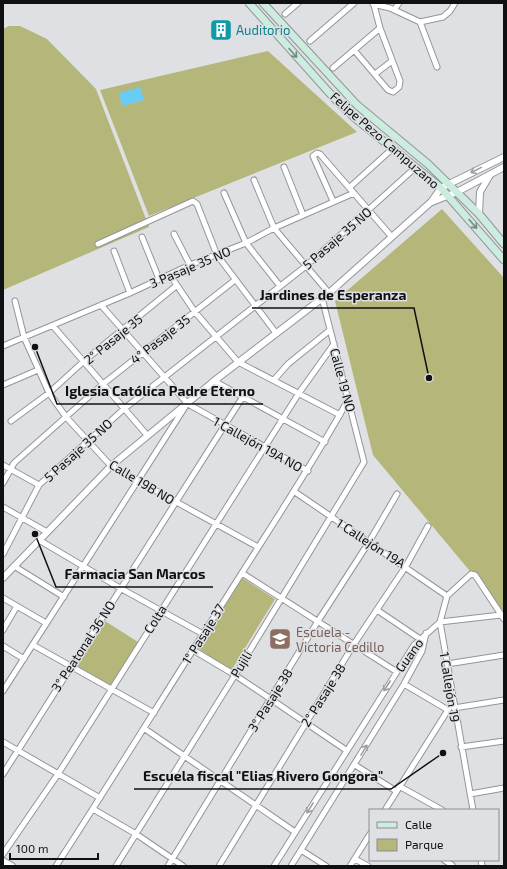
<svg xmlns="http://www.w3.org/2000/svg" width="507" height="869" viewBox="0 0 507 869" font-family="'Exo 2',sans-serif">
<rect width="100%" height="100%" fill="#dee0e4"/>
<path fill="#b5b77a" d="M9,26H20L47,39L96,89L149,227L3,290V29Z
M268,51L357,132L149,216L100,90Z
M442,209L504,278V612L373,455L335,301Z
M241,577L275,599L231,671L196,647Z
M105,621L138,642L110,686L77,666Z"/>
<path fill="#69ccf5" d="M140,87L144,100L122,106L119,93Z"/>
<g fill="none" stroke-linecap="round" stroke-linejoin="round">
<g stroke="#939599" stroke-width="7">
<path id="minor" d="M373,4L390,8L420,22L443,17L450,11L455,3
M394,10L399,3
M285,14L298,3
M420,22L437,67
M310,41L354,3
M354,50L388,90L393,92L399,87L400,81L380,28L374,5
M333,68L380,28
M375,74L392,61
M284,167L303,215
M254,180L274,228L329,293
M350,187L392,149
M224,193L246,243L280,286
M333,201L313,156L317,153L320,154L391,236
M174,234L190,265
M142,237L159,279
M98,244L193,201L197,204L217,255L276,333
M114,251L130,293
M170,275L195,312L238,362L340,415
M15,301L24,337L49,393L66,417L111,466L258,547
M101,305L188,404L308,471
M53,326L147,435
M3,346L130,293L190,265L246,243L274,228L354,193
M274,380L288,364L330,330
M214,381L325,442
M3,385L38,370
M11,421L49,393L84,361L176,286
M3,465L39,485
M3,483L14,463L103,384L235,280
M295,492L447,596
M3,507L47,532
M39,540L120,588L203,634
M3,554L39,485L125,408L306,266L416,167
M14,566L64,597
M242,573L397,672
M3,598L46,623
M377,610L420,639
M3,630L17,606
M33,645L154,713
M3,646L24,659
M193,650L235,675L346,750
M447,664L504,655
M404,684L448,710
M3,691L185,407
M454,708L504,700
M145,729L295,832
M3,742L100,798
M461,747L504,741
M355,765L396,791
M3,774C82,648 162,523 242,398
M399,786L442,810
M470,794L504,788
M93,809L136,834L183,866
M385,810L453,702
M473,810L440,622L447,596L471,574L475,575L504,619
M301,850L326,866
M3,854L58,774L299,393L334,344
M355,859L368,866
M444,860L452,865
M481,860L482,866
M56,866C112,780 166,692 221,606C264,537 309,471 348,400
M116,866L235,675L364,462L322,298
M168,866L318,621L369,542L397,494
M219,866L354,644L406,566L428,526
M274,866L414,645L440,622L501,615
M291,866L404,684L422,651L426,633
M350,866L370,834"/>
</g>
<g stroke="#939599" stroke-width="8">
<path id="tertiary" d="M432,202L457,192L504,167
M479,214L480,192L490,175
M3,578L111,466L214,381L329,293L431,202L441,188L504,157
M3,861L12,866"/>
</g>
<g stroke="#939599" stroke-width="9">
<path id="secondary" d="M249,3L334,98L355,118L441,188L504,260
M263,3L357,105L428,164L479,214L504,244"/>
</g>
<use href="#minor" stroke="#fff" stroke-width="5"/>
<use href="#tertiary" stroke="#fff" stroke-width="6"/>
<use href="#secondary" stroke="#ccece0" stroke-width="7"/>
</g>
<defs><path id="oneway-shaft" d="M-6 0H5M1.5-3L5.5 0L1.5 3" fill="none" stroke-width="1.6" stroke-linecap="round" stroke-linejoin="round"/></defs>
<g stroke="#778983">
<use href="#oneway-shaft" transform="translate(293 53) rotate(49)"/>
<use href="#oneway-shaft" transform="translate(473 224) rotate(49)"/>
</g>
<g stroke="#9f9fa0">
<use href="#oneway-shaft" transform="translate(476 170) rotate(154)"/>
<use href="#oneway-shaft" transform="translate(387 686) rotate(123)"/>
<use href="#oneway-shaft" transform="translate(364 750) rotate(-59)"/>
<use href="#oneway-shaft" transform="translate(310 808) rotate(122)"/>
</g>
<defs>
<g id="building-square" transform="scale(1.15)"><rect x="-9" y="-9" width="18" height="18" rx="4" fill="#0f9aa8" stroke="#dee0e4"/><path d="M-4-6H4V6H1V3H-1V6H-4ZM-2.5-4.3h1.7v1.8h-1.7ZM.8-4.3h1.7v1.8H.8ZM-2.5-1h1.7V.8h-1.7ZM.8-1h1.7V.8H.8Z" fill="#fff"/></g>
<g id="school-square" transform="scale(1.15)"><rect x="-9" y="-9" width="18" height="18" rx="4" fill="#8d6e63" stroke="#dee0e4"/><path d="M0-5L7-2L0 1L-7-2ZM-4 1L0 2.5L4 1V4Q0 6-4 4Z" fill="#fff"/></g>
</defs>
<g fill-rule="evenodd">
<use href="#building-square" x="221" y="30"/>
<use href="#school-square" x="280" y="639"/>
</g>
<g text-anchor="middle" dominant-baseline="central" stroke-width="3" stroke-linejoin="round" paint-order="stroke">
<g font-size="13" fill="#0d838f" stroke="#dee0e4" text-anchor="start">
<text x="236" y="30">Auditorio</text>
</g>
<g font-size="13" fill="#0f1011" stroke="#dee0e4">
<text transform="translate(385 140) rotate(41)">Felipe Pezo Campuzano</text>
<text transform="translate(337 238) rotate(-41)">5 Pasaje 35 NO</text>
<text transform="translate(190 267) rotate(-23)">3 Pasaje 35 NO</text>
<text transform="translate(113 339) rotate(-39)">2° Pasaje 35</text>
<text transform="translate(160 339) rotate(-38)">4° Pasaje 35</text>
<text transform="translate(343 380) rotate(75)">Calle 19 NO</text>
<text transform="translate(258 444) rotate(29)">1 Callejón 19A NO</text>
<text transform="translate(78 450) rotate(-42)">5 Pasaje 35 NO</text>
<text transform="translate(142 482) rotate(31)">Calle 19B NO</text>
<text transform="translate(371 543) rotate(33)">1 Callejón 19A</text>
<text transform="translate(155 619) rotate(-58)">Colta</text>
<text transform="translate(203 634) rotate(-58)">1° Pasaje 37</text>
<text transform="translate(83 646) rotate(-57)">3° Peatonal 36 NO</text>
<text transform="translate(409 655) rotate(-54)">Guano</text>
<text transform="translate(241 664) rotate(-59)">Pujilí</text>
<text transform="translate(450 687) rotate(81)">1 Callejón 19</text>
<text transform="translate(323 695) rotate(-58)">2° Pasaje 38</text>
<text transform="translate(270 700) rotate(-58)">3° Pasaje 38</text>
</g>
<g font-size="13" fill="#785e54" stroke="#dee0e4" text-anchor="start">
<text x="296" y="632">Escuela -<tspan x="296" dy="15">Victoria Cedillo</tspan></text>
</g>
</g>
<path fill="none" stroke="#0f1011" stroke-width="1.5" d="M429 378L414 308H252M35 347L57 404H263M35 534L56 587H213M443 753L391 789H134"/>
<g fill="#0f1011" stroke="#dee0e4" stroke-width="1.5">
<circle cx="429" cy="378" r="4"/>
<circle cx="35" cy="347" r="4"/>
<circle cx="35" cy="534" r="4"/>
<circle cx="443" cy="753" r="4"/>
</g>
<g font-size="14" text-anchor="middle" font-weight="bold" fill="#0f1011" stroke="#dee0e4" stroke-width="3" stroke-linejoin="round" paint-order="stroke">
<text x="333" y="300">Jardines de Esperanza</text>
<text x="160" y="396">Iglesia Católica Padre Eterno</text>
<text x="135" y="579">Farmacia San Marcos</text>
<text x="263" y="781">Escuela fiscal "Elias Rivero Gongora"</text>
</g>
<rect width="507" height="869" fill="none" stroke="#0f1011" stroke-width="8"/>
<rect x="369" y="809" width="130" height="52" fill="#dee0e4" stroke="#8b8d90"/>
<rect x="377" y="822" width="20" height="6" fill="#ccece0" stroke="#8b8d90"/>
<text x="405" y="829" font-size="12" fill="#0f1011">Calle</text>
<rect x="377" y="839" width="20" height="12" fill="#b5b77a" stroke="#8b8d90"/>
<text x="405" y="849" font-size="12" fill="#0f1011">Parque</text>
<path d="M10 853v6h88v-6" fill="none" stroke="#0f1011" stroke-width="2"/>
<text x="16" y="853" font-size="12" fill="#0f1011" stroke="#dee0e4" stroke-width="3" paint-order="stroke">100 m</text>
</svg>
